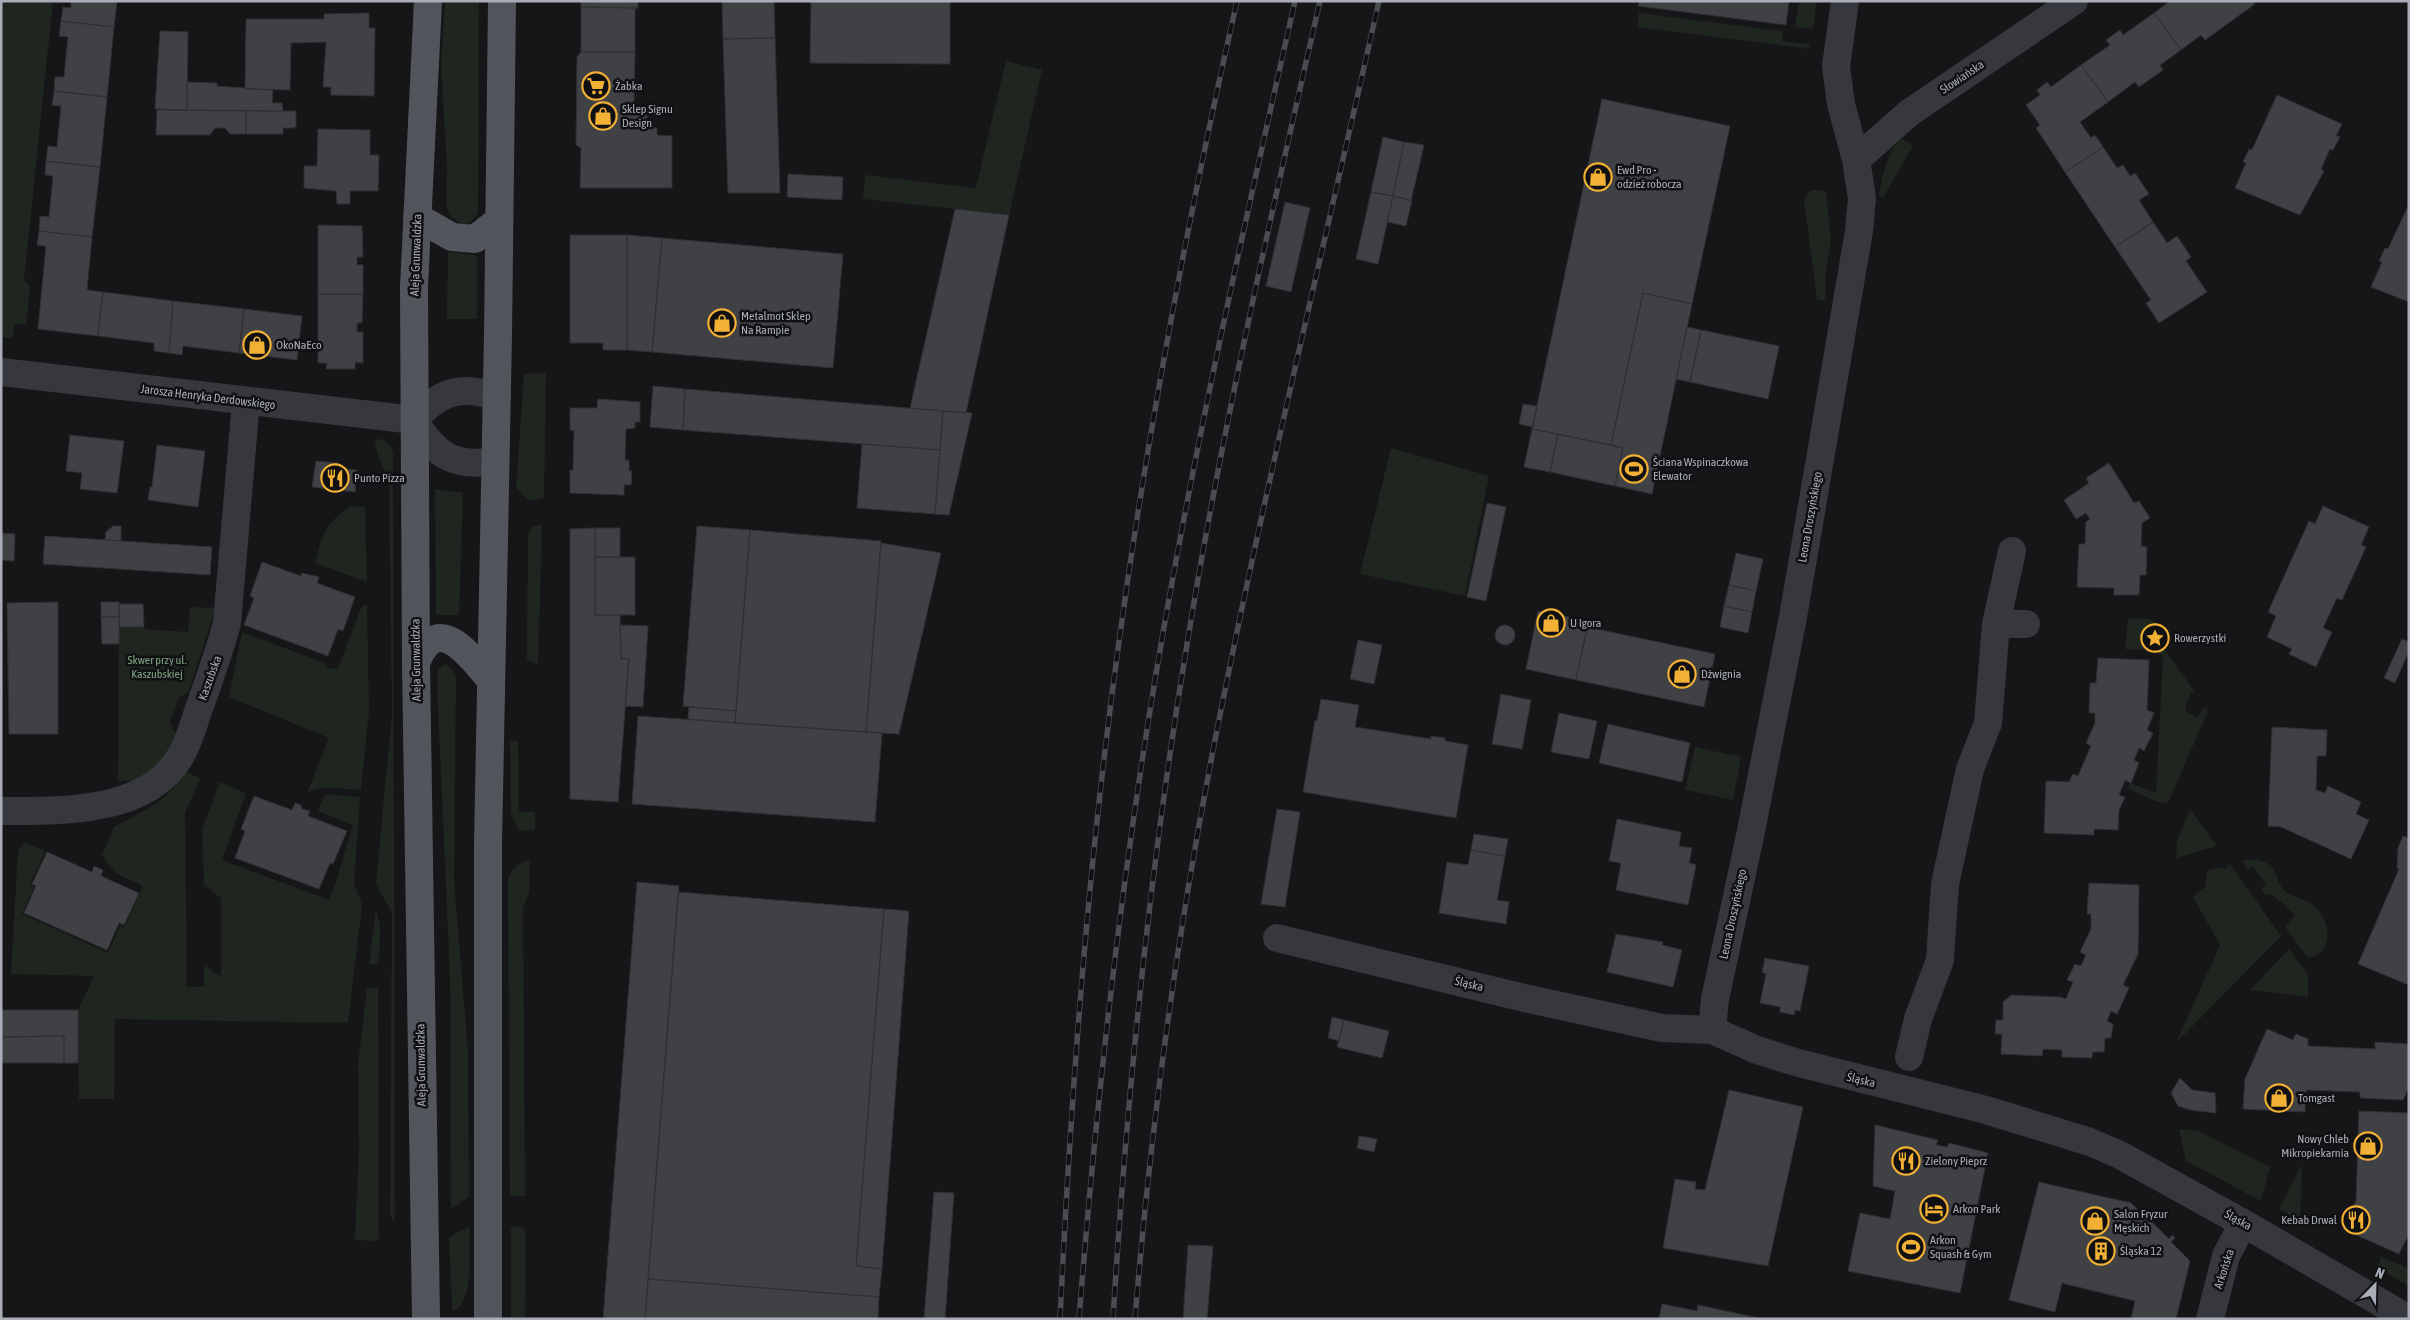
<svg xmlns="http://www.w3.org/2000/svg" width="2410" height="1320" viewBox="0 0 2410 1320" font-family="'Asap Condensed',sans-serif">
<rect width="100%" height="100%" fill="#161618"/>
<path fill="#1e261f" d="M1,1H53L24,280L30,287L26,325L15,323L13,338L1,337Z
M445,1H479L478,213L470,223L462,224L449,215L446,203L447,167L441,65Z
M1799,1H1817L1813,29L1795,27Z
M1639,13L1783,31L1782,41L1809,44V49L1637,27Z
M1006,61L1042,70L1009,215L863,199L865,175L976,188Z
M1903,139L1913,146L1883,198L1879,196C1881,182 1888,144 1903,139Z
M1811,190L1826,191L1831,239L1826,269L1825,301L1817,299L1804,200Z
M448,252L474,255L477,257V319H447Z
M546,373L544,498L530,501L516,488L524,374Z
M375,439C386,439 389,442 393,452L395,1223L390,1216L392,913L376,884L392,713L389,484C386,471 374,450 375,439Z
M1391,448L1489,476L1465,596L1360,574Z
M435,489L463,493L459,615H436Z
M351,506L365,507L367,582L315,563C323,532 324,525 351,506Z
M542,525L538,664L527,660L528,533L534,526Z
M367,604L369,711L361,790C346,790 320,784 307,793L329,738L229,697L242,632L325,663L329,669L338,668L361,608Z
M190,607L214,608L217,612L212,619L188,693L179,697L170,722L180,743L135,786L130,780L118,782L119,628L144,627V629L188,632Z
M2128,618L2150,619L2165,628L2164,649L2195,692L2191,693L2185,708L2187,712L2198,718L2202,709L2205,707L2208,711L2168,803L2158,802L2128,789L2130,783L2156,793L2163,656L2152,650L2125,649Z
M445,664L449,666L456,675L454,880L468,1052L469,1197L451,1209L450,978L437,683L438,670Z
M510,740L518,741L519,812H535V829L527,831L518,829L511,814Z
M1695,747L1741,757L1733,800L1685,790Z
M186,772L200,778L185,813L187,987H204V965L221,977V898L204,885L202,829L220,782L246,793L222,860L329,900C340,875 344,851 353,825L318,811L325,794L360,797L354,883L362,905L348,1023L115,1019L114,1099H79L78,1010L94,976L11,974L18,850L25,843L45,851L30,884L34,887L22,914L108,953L120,926L124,928L143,886L117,874L102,856L114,827C145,810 166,803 186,772Z
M2190,809L2217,846L2176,858L2177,841Z
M527,860L530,863L529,892L523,908L525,1191V1196H510L508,877L514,868Z
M2245,860H2259L2271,865C2277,872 2277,882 2283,889C2291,898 2305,898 2314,906C2332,920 2334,954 2308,958L2285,927L2295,915L2272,894L2265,895L2261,889L2266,885L2252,866L2248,870L2242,862Z
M2230,864L2281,936L2176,1043L2220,945L2193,897L2206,886L2207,870L2220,867L2225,869Z
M376,909L380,926L379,963L369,965Z
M2289,949L2308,974V997L2250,990Z
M378,987L379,1241L355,1240L359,1150L358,1065L367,988Z
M2179,1129L2198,1131L2270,1167L2261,1201L2186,1161Z
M2302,1164L2300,1222L2279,1209Z
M470,1226C469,1246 474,1302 454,1311L452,1308L449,1237Z
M516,1226L524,1228L526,1232L525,1319H511V1228Z
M2381,1257L2402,1265L2409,1270V1286L2377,1268Z"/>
<path fill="#404145" stroke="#303034" d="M71,1H117L114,27L61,21L63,7L71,8Z
M581,1H638V8L581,7Z
M722,1H774L775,38L723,39Z
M811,1H950V64L810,63Z
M1639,1H1789L1786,25L1638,6Z
M2170,1H2253L2255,4L2205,40L2201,35L2181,50L2154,13Z
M581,7L638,8L635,9V52H581Z
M369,13V28H375L374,96L331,95V87H323L326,42L291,43L290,90L245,89L246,19H324V14Z
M2154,13L2181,50L2160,65L2163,70L2139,87L2135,82L2108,102L2081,65L2110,45L2106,40L2120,30L2123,35Z
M61,21L114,27L107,97L54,91L55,77H64L68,37L59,36Z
M160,31L188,32L187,110L155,109Z
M775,38L780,193H728L723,39Z
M581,52H635L634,110H647V128H657V135L672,136V188H580L581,148L576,145L577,57Z
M2081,65L2108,102L2080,122L2091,138L2095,135L2103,147L2065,172L2036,128L2040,125L2026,105L2040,95L2037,90L2047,82L2051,87Z
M187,82L217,83V86L273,90L272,103H282L283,111L187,110Z
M54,91L107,97L100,167L46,161L48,146L57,147L61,106L52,105Z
M2277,95L2342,124L2336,136L2340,137L2333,150L2330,149L2321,169L2324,171L2300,215L2235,188L2246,163L2243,162L2249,149L2252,150Z
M1602,99L1730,126L1692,304L1643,293L1611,445L1532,429Z
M157,110L246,111V134H230L225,128H215L210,135H156Z
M246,111H296V126L294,128H283V134H246Z
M318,129L370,130V155H379L378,191H350V204H337L336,191L304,188V166H317Z
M1383,137L1404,142L1393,196L1371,192Z
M1404,142L1424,145L1411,201L1393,196Z
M2103,147L2117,168L2123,165L2130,176L2135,173L2149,194L2139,200L2153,222L2115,247L2065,172Z
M46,161L100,167L92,237L39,231L40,216L49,217L53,176L45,175Z
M788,174L843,177L842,200L787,197Z
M1371,192L1393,196L1378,264L1356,259Z
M1393,196L1412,200L1406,226L1387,222Z
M1285,202L1310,208L1291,292L1266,286Z
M2409,204V302L2371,287L2382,262L2379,261L2385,248L2388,249Z
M955,209L1009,215L966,413L910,408Z
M2153,222L2167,243L2177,236L2191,257L2186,261L2207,292L2159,323L2146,303L2151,300L2115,247Z
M318,225L362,226L363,257H357V265H363V294H318Z
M39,231L92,237L87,290L103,292L98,336L38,329L46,246L37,245Z
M570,235H627V350H603V343H570Z
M627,235L662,238L652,352L627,350Z
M662,238L843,254L833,368L652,352Z
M103,292L173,301L169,353L154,351V343L98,336Z
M1643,293L1692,304L1652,494L1615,486L1623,448L1611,445Z
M318,294H363L362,323H357V332H363V363L355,362V369H326L327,363H318Z
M173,301L244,309L239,353L183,346L182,355L169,353Z
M244,309L302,316L297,360L239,353Z
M1687,327L1701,330L1690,382L1676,379Z
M1701,330L1779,346L1768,399L1690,382Z
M653,386L685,389L683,430L650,427Z
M685,389L943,411L940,450L683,430Z
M598,399L640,402V422H635V428L626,429L625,460H629V471H632L631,485H624V495L570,493V470H573L574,431L570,430V408H597Z
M1523,404L1537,406L1533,427L1519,424Z
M943,411L972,413L949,515L935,514Z
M1532,429L1558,434L1550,472L1524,467Z
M1558,434L1623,448L1615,486L1550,472Z
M70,435L124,441L117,493L80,489L82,473L66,471Z
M862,444L940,450L935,514L857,508Z
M157,445L205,451L198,507L148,500L150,487H152Z
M316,461L339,463V468L357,470L355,492L312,487Z
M2109,463L2134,503L2139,501L2150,518L2142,523L2141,546L2147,547L2146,575H2140L2139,595H2114V588L2077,587L2079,544H2085L2086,522L2090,519L2086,513L2076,519L2064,500L2089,483L2086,478Z
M1487,503L1506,507L1486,601L1467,597Z
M2323,506L2369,527L2361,545L2366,547L2342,600L2337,598L2323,628L2332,632L2316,667L2289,654L2292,649L2267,637L2276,616L2268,612L2309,521L2315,524Z
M113,526H121V541L105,540L106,532Z
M697,526L750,530L736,711L683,706Z
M595,528V615H620L621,659H629L618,802L570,799V529Z
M595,528H620V557H595Z
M750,530L881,541L866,732L735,723Z
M1,533L15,534L14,561L1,560Z
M45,536L212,547L210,575L43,564Z
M881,543L941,553L899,734L866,732Z
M1736,553L1763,559L1756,591L1729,585Z
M595,557H635V615H595Z
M262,562L301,576L302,573L319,577L317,583L355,597L343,631L338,629L328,656L244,625L254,598L250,596Z
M1729,585L1756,591L1752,612L1724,606Z
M58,602V734H9L7,603Z
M101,602H119V617H101Z
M119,604H143L144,627H120Z
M1724,606L1752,612L1748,633L1720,627Z
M1538,611L1589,621L1576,680L1526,669Z
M101,617H119V644H102Z
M1495 635a10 10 0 1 1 20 0a10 10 0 1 1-20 0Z
M620,625L648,626L643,707L625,706L629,659H621Z
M1587,627L1715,654L1704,707L1576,680Z
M2402,639L2409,642V651L2395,683L2384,678Z
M1358,640L1382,645L1374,684L1350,679Z
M2098,658L2149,660L2147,710L2154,713L2147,730L2153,733L2144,751L2139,748L2134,760L2139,763L2131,783L2125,780L2119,795L2125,797L2119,810L2118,830L2094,829V835L2044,833L2046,781L2069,782L2073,774L2078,776L2091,746L2086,743L2095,723V713H2089L2090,683H2096Z
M1501,694L1531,700L1522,749L1492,744Z
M1321,699L1359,705L1355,727L1431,739V736L1445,738V741L1468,745L1456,818L1303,792L1315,720L1317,721Z
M689,707L736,711L735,723L688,719Z
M1559,713L1597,721L1589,759L1551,752Z
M638,716L882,733L875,822L632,804Z
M1608,724L1690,743L1682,782L1599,763Z
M2272,727L2327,730L2326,756H2317L2316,790L2325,793L2328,786L2361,802L2356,814L2369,820L2351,859L2281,827L2268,826Z
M254,796L292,810L295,803L301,805L302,809L310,811L308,816L347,831L333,864L330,863L319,889L235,858L245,831L241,829Z
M1277,809L1300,812L1285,907L1261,904Z
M1617,819L1681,832L1679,846L1692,848L1689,863L1696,865L1688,905L1616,890L1621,863L1609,861Z
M1474,834L1508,839L1505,856L1471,850Z
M2403,836L2409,838V985L2358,964L2399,869L2397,868L2398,848Z
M1471,850L1505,856L1497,900L1509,902L1506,924L1439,913L1447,862L1468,865Z
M47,852L92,872L94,866L103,870L101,876L139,893L124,925L119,923L107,950L24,913L36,886L32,884Z
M637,882L679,886L645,1319H603Z
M2089,883L2139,885L2138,954L2123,985L2129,988L2117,1014L2111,1011L2107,1021L2113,1024L2111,1038H2105L2104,1052H2093L2092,1058L2062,1057V1050L2043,1049L2042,1056L2001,1054L2002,1034H1995L1996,1020H2003V1002L2011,995L2060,997L2066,999L2073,982L2067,980L2075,964L2081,966L2086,955L2080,952L2091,929V914H2087Z
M678,892L884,909L856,1266L882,1269L879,1297L648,1279Z
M884,909L909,911L882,1269L856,1266Z
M1616,934L1663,942L1662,945L1682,950L1673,987L1607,972Z
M1765,958L1809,966L1800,1011L1795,1010L1794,1015L1780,1012V1007L1760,1003L1766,974L1762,972Z
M1,1010H78V1063H64V1036L1,1037Z
M1332,1017L1344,1020L1339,1041L1328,1038Z
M1344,1020L1389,1031L1382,1058L1337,1047Z
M2267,1029L2293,1040L2296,1034L2308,1039V1046L2375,1049V1042L2409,1044V1087L2403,1100L2360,1098V1092L2306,1090L2305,1112L2243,1109L2245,1079Z
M64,1036V1063H1V1037Z
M2180,1078L2192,1090L2215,1093L2216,1113L2190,1110L2178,1106L2171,1093Z
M1729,1090L1803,1107L1768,1266L1663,1248L1675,1179L1696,1182L1695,1189L1705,1190Z
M2359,1111L2409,1113V1234L2399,1254L2343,1229L2356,1201Z
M1875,1125L1938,1140L1936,1145L1947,1147L1949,1143L1988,1153L1960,1293L1848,1271L1860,1213L1890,1219L1895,1191L1873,1186Z
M1359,1136L1377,1139L1374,1152L1357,1148Z
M2039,1182L2131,1203L2148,1220L2152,1216L2155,1219L2152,1222L2169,1239L2172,1235L2175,1238L2171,1242L2190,1261L2176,1319H2131L2135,1301L2062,1283L2055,1312L2009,1300Z
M934,1192L954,1193L945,1319H924Z
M1188,1245L1213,1246L1207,1319H1183Z
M648,1279L879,1297L878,1319H645Z
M1662,1304L1697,1311L1698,1305L1759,1318L1659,1319Z"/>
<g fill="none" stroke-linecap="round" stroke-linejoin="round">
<path stroke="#37383d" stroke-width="28" d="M1856,160L1909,113L2074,1
M1,372L414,420
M414,420C435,455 454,468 495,461
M414,420C439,392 460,384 497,397
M1996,624H2026
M1,811C59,811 146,814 180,757C190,741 194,721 201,703C210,677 220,650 227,623L246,401
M1277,938L1524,998L1662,1028L1712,1030L1757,1050L1795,1062L1986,1110L2090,1142L2120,1155L2243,1223L2409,1319
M1712,1030L1715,999L1751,831L1793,617L1859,231L1862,198L1856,160L1841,104L1836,66L1845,1
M1909,1057L1918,1019L1940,960L1945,884L1970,769L1988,723L1996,624L2012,551
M2210,1319L2226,1256L2243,1223"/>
<path stroke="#53555c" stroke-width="28" d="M417,217L452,237L475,239L499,220
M416,663C437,610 468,654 490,679
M426,1319L416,663L414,287L428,1
M488,1319V844L498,335L502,1"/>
<g stroke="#4a4c52" stroke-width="5.5">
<path id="rail" d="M1060,1319C1069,1132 1082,945 1104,759C1134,504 1180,252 1237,1
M1079,1319C1098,1078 1126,837 1169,599C1205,399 1250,200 1295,1
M1113,1319C1127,1089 1151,859 1189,632C1224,420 1272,211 1320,1
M1135,1319C1151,1120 1179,921 1218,725C1266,483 1325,242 1379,1"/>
</g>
<use href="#rail" stroke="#111113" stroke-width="4" stroke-dasharray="11" stroke-linecap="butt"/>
</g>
<defs>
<g id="supermarket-ring" transform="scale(1.4375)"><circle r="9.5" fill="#111113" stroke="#f2b134" stroke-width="1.5"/><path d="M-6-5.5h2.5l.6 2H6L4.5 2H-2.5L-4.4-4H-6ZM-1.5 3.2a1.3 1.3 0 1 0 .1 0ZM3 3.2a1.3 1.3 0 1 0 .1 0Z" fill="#f2b134"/></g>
<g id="shop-ring" transform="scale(1.4375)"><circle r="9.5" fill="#111113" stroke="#f2b134" stroke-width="1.5"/><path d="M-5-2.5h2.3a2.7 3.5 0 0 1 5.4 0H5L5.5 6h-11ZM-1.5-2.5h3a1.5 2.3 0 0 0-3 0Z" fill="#f2b134"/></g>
<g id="stadium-ring" transform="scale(1.4375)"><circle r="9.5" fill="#111113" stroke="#f2b134" stroke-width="1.5"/><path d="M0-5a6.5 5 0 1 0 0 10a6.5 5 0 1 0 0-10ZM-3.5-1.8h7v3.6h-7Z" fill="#f2b134"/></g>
<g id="restaurant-ring" transform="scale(1.4375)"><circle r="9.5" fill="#111113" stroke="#f2b134" stroke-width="1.5"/><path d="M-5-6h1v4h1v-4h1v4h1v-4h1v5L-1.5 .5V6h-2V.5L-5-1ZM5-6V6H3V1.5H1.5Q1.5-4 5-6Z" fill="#f2b134"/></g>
<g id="sight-ring" transform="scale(1.4375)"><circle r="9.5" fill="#111113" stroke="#f2b134" stroke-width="1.5"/><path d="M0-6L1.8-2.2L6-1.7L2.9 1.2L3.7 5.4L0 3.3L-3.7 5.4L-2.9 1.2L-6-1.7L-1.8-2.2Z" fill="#f2b134"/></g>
<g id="hotel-ring" transform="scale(1.4375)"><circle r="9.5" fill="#111113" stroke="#f2b134" stroke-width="1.5"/><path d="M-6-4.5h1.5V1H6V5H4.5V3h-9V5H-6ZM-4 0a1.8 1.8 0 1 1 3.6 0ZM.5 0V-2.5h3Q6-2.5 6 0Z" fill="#f2b134"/></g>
<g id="building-ring" transform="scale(1.4375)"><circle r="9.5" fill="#111113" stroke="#f2b134" stroke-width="1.5"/><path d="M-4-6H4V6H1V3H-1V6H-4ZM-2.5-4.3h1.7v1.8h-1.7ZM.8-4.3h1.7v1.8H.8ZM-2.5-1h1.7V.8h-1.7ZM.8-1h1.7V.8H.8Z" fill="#f2b134"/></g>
</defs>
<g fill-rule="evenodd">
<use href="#supermarket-ring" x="596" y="86"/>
<use href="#shop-ring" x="603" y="116"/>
<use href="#shop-ring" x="1598" y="177"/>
<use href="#shop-ring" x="722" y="323"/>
<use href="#shop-ring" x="257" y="345"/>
<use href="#stadium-ring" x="1634" y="469"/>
<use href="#restaurant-ring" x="335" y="478"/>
<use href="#shop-ring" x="1551" y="623"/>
<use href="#sight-ring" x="2155" y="638"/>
<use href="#shop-ring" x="1682" y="674"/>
<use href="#shop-ring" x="2279" y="1098"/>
<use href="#shop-ring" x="2368" y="1146"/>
<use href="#restaurant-ring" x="1906" y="1161"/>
<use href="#hotel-ring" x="1934" y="1209"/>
<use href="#restaurant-ring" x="2356" y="1220"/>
<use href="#shop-ring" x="2095" y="1221"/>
<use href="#stadium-ring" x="1911" y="1247"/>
<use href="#building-ring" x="2101" y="1251"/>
</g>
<g text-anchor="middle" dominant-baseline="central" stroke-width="5" stroke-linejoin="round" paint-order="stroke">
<g font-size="12" fill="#a8adb8" stroke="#111113">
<text transform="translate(1962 77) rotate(-34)">Słowiańska</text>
<text transform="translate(416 255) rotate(-88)">Aleja Grunwaldzka</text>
<text transform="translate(208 397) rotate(7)">Jarosza Henryka Derdowskiego</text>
<text transform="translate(1810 517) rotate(-80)">Leona Droszyńskiego</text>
<text transform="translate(416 660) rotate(-91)">Aleja Grunwaldzka</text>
<text transform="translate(210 678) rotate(-70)">Kaszubska</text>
<text transform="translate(1733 914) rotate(-78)">Leona Droszyńskiego</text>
<text transform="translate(1469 984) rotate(14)">Śląska</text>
<text transform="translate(421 1065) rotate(-91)">Aleja Grunwaldzka</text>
<text transform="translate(1861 1080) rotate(14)">Śląska</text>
<text transform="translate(2238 1220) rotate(29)">Śląska</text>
<text transform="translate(2224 1269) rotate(-72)">Arkońska</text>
</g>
<g font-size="12" fill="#a8adb8" stroke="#111113" text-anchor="start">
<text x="615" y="86">Żabka</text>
<text x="622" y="109">Sklep Signu<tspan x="622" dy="14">Design</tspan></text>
<text x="1617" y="170">Ewd Pro -<tspan x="1617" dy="14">odzież robocza</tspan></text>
<text x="741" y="316">Metalmot Sklep<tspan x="741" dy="14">Na Rampie</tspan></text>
<text x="276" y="345">OkoNaEco</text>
<text x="1653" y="462">Ściana Wspinaczkowa<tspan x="1653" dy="14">Elewator</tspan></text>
<text x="354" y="478">Punto Pizza</text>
<text x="1570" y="623">U Igora</text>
<text x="2174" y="638">Rowerzystki</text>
<text x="1701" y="674">Dźwignia</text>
<text x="2298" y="1098">Tomgast</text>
<text x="2349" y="1139" text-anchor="end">Nowy Chleb<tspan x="2349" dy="14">Mikropiekarnia</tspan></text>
<text x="1925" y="1161">Zielony Pieprz</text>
<text x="1953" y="1209">Arkon Park</text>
<text x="2114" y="1214">Salon Fryzur<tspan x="2114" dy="14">Męskich</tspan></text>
<text x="2337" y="1220" text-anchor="end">Kebab Drwal</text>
<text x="1930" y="1240">Arkon<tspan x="1930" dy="14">Squash &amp; Gym</tspan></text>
<text x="2120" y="1251">Śląska 12</text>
</g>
<g font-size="12" fill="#7fa381" stroke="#111113">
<text x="157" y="660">Skwer przy ul.<tspan x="157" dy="14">Kaszubskiej</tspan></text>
</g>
</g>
<rect width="2410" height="1320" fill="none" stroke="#a8adb8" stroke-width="5"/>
<g transform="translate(2375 1285) rotate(23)" stroke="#111113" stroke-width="4" paint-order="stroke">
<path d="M0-4L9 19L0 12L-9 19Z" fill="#a8adb8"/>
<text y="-8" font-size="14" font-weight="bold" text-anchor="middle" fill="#a8adb8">N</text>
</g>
</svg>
